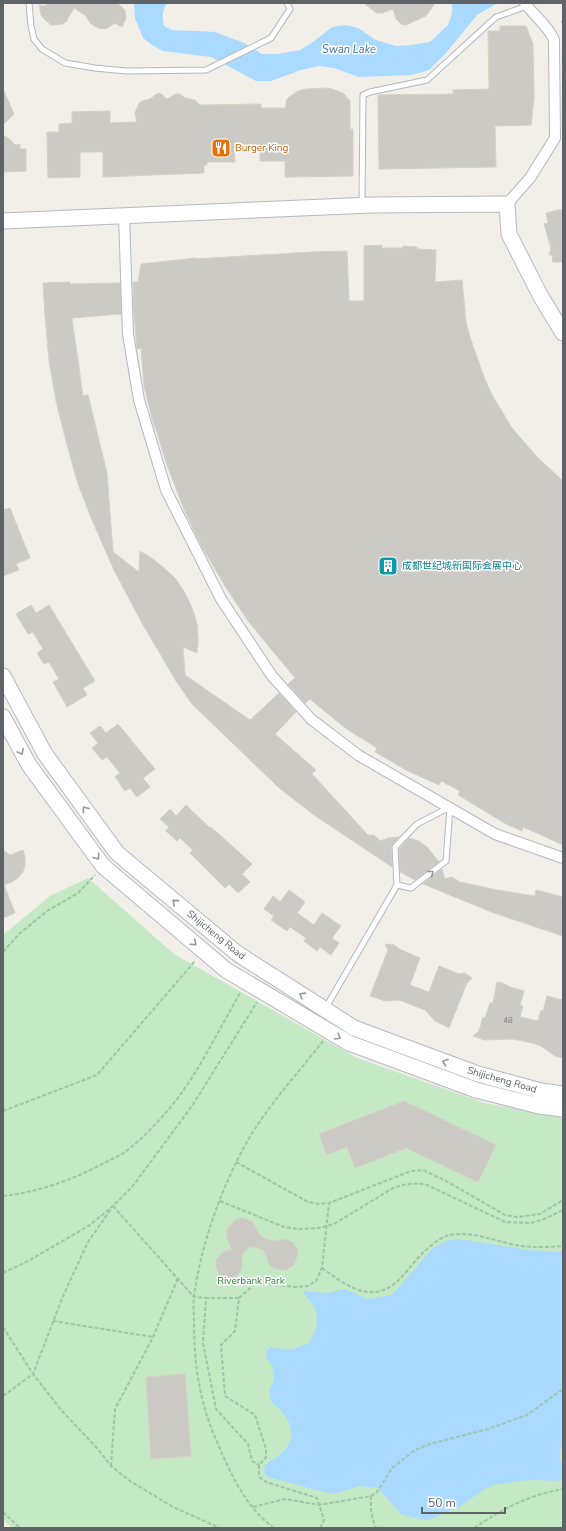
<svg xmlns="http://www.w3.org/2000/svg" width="566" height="1531" viewBox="0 0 566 1531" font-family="'Nunito Sans','Noto Sans SC',sans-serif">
<rect width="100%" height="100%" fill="#f1efe8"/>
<path fill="#c5e8c5" d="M88,878L174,954L357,1058L485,1103L563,1118V1528H12L3,1519V935L50,896Z"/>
<path fill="#aadaff" d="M134,3H167C162,11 162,18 164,26L172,30L215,32L244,43L262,54H277L300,50L313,42L332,27L346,25L358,28L376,40L396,46L411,45L430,42L448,25L452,13V3H498L477,15L446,53L429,70L411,75L359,77L334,68L319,66L301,70L271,81H256L211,57L163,51L152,45L143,38L135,18Z
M459,1239L528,1250L557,1252L563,1250V1435L559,1457L563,1467V1481L528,1480L497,1484L486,1488L461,1506L434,1518L425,1520L402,1515L378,1488L360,1486L332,1494L268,1477L264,1472V1466C272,1460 282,1455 288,1446C295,1436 290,1420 282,1412C276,1405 272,1405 270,1396C268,1389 273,1384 274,1378C274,1374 273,1369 272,1365C268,1361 265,1357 266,1351L271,1347L291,1350L309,1343L315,1331L317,1322L316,1312L312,1303L302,1291L327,1293L344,1289L368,1299L392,1295L432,1249L445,1241Z"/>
<path fill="#cccac5" stroke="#d6d1c6" d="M46,3H117L125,10L126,18L122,27L115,23L106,29L98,28L90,23L86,16L74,8L66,22L62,24L51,25L44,19L41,15L39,5L46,6Z
M364,3H435L426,16L406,25L401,24L396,19L393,9L382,13H376Z
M500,26H526L533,44L534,98L531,125L495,126L496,167L379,169L378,95L453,94V90L489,89L488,31H500Z
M329,88L343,93L350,101V129H353V176L285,177V161H260V149H234L235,162H207V165H204V173L103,177V152H80V177L48,178L47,132H59V124L72,123V112L110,111V123L137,122L135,113L139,103L142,101L150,99L158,93L161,94L167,99L176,94H180L185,98L195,100L200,105L261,104V108H286V101L288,98L298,91L306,89Z
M3,89L14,114L3,125Z
M3,135L11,140L15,145L20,144V149H26V171L3,172Z
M563,209V262H552L553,255H549L551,248L544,224L548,223L546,213Z
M382,245V248H403V246L417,247V249L436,250L435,282L462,280L466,322L471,340L484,377L492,395L512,428L537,457L563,481V845L523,827L522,831L506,824L458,795L460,791L441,781L439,785L406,770L375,752L377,748L345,728L310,699L305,703L288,684L295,678L248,621L225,586L202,547L183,507L167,465L155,426H154L144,386L141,348L137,349L134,314L133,282H138L141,264L196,258V259L311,252L347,251L349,301H364V246Z
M70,282V284L120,283L121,314L72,318L83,396L88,395L107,473L113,552L139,572L140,551L153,559L164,568L175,578L185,593L193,610L197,624L198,640L197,653L183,647L185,675L250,720L279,693L296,712L275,734L316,770L312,774L368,835H374L380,841L388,838L399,837L391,846L392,867L314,815L278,787L192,704L176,681L142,623L114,570L92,520L78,484L66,441L56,401L49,360L45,316L43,283Z
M10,508L30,558L16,564L19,570L3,576V510Z
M31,605L36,613L49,605L95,681L83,688L87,695L67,707L53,682L59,679L49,662L44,664L37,653L43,649L33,632L28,634L16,614Z
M118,724L155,769L143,778L150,787L137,797L130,788L125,791L115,777L120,773L107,757L102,760L92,748L98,743L90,733L100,726L106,733Z
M186,805L210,828L211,827L252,864L242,874L250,882L238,893L229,884L225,888L190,853L193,850L180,838L177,841L166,831L169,827L160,819L170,809L176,816Z
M409,838L419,841L427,847L439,862L415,880L400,872L399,849Z
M3,850L10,855L23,850L25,857V865L23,872L18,878L12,882L4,885L15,913L3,918Z
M442,869L445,879L452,877L460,882L497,890L535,896L536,890L563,897V936L494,913L423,884Z
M289,890L305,902L297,913L314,925L322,913L341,926L332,938L339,943L331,955L320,947L317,951L304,941L306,938L290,927L287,931L271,920L274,916L264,909L273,896L280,902Z
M385,944L394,945L401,950L420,958L410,985L429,992L439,966L459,974L465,973L472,978L467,983L449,1028L435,1021L425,1010L399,1000L385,1001L370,996L388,950Z
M497,982L503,983L510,987L524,991L520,1005L523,1006L520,1017L538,1021L541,1010L543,1011L547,996L563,1000V1058L555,1056L541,1046L532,1043L513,1039L484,1040L473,1036L479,1031L483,1017L485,1018L490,1003H493Z
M404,1101L496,1145L478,1182L406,1148L355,1168L347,1147L327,1155L319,1134Z
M242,1218L251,1221L253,1223L259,1234L265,1239L272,1241L285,1239L292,1242L297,1249L298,1253L294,1265L286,1270L275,1269L269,1265L266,1255L263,1250L256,1247H250L245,1250L242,1255V1268L238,1275L231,1278H227L219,1275L216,1267V1260L223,1252L232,1250L227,1238V1230L235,1220Z
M185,1374L191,1456L151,1459L146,1377Z"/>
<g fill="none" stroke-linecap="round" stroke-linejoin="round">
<g stroke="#b5b8bc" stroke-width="7">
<path id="lane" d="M29,3L31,26L34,39L42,49L65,63L95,68L126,71L206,70L271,38L290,9L287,3
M362,204L363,95L370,92L427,80L496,17L527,6
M325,1009L397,885L395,847L417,824L450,807L446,861L411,888L397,885"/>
</g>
<g stroke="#b5b8bc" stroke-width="12">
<path id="street" d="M507,204L530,178L555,138L554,40C548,25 534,16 525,3
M124,216L128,334L139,400L166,490L221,599L272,676L311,719L358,755L495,834L563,858"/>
</g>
<g stroke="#b6babf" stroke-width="17">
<path id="secondary" d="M3,221L372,205L507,204L509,234L540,295L563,333
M3,676L45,754L117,853L238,954L354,1028L478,1074L541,1091L563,1094
M3,717L29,765L103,866L226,970L349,1043L476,1090L539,1106L563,1109"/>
</g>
<path stroke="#9cc7a9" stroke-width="2" stroke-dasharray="4 2" stroke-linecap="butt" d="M561,22H563
M3,952L19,934L47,911L78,893L95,875
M3,1111L97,1075L195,961
M236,1162L308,1202L318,1204L329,1203L411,1171L423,1170L446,1181L505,1215L517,1217L540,1214L563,1200
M3,1196C39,1192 75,1179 106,1162C112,1159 119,1156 125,1152C140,1141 157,1123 169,1109C197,1076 218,1031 240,993
M220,1201L284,1227L299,1229L319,1228L334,1224L393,1188C404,1184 414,1183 425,1184L505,1222L531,1223L544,1219L563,1210
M113,1206L194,1297L206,1298
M322,1268C343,1283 367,1303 393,1285C406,1275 414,1260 426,1250C433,1244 441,1237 449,1235C472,1231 492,1240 515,1245C530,1248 548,1247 563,1246
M3,1273L30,1260L90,1225L113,1206L132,1187L192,1106L257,1002
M239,1298H206L203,1343L216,1409L248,1444L252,1461L259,1465
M53,1321L153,1337
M3,1327L33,1374L63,1296L88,1242L111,1209
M3,1396L33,1374L62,1411L97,1448L111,1466L130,1481L173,1507L220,1528
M111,1466L115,1409L153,1337L178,1278
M371,1496V1511L375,1527L387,1528
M253,1507L285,1499L319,1505L371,1496L377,1492L392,1468L415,1450L430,1444L488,1429L527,1415L563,1389
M3,1512L20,1528
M274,1528C247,1509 230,1473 218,1444C200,1405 194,1366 194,1323C194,1314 193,1305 194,1296C201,1243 224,1180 251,1135C272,1101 299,1072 323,1041
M320,1528L324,1520L317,1498L266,1482L259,1477V1465L266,1457V1449L255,1415L225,1396L221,1345L235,1331L239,1298L256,1283L296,1287L308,1286L316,1281L322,1268L329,1203
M474,1528C503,1509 528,1495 563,1489"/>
<use href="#lane" stroke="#fff" stroke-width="5"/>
<use href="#street" stroke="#fff" stroke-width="10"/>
<use href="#secondary" stroke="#fff" stroke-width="15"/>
</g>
<defs><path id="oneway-chevron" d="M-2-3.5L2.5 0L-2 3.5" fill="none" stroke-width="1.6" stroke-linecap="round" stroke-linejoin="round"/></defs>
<g stroke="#979a9d">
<use href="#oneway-chevron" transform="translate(21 752) rotate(62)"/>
<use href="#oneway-chevron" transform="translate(85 809) rotate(-126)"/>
<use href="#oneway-chevron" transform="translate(97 857) rotate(54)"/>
<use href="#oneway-chevron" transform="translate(431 873) rotate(-39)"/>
<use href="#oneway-chevron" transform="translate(175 902) rotate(-140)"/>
<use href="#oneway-chevron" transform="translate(194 943) rotate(40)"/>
<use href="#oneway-chevron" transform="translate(302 995) rotate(-148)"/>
<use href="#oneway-chevron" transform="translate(338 1037) rotate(31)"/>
<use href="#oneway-chevron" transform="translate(445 1062) rotate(-160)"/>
</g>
<defs>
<g id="restaurant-square" transform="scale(1)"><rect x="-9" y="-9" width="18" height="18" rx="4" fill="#e8710a" stroke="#fff"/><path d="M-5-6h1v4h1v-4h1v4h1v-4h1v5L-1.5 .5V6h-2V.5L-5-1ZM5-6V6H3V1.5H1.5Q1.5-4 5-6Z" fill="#fff"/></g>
<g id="building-square" transform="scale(1)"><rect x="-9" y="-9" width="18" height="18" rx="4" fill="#0f9aa8" stroke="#fff"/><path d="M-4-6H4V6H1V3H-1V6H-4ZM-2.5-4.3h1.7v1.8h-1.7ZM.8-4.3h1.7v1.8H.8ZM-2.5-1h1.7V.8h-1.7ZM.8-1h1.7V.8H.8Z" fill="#fff"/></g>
</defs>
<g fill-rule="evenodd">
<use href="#restaurant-square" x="221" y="148"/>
<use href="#building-square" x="388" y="566"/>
</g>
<g text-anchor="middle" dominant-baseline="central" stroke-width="3" stroke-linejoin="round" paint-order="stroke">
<g font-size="8" fill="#7a7d7f">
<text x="508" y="1020">48</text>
</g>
<g font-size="10" fill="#c56008" stroke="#fff" text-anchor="start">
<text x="235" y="148">Burger King</text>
</g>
<g font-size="10" fill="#0d838f" stroke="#fff" text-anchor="start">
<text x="402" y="566">成都世纪城新国际会展中心</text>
</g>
<g font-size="10" fill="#5f6368" stroke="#fff">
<text transform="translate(216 935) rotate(39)">Shijicheng Road</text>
<text transform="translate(502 1080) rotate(16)">Shijicheng Road</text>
</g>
<g font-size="10" fill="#348238" stroke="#fff">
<text x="251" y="1281">Riverbank Park</text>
</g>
<g font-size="11" font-style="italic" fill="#4174aa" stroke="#fff">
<text x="349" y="49">Swan Lake</text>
</g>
</g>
<rect width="566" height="1531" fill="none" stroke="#5f6368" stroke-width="8"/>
<path d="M422 1507v6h83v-6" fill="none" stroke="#5f6368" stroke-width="2"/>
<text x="428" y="1507" font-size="12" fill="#5f6368" stroke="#ffffff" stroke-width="3" paint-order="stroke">50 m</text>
</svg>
